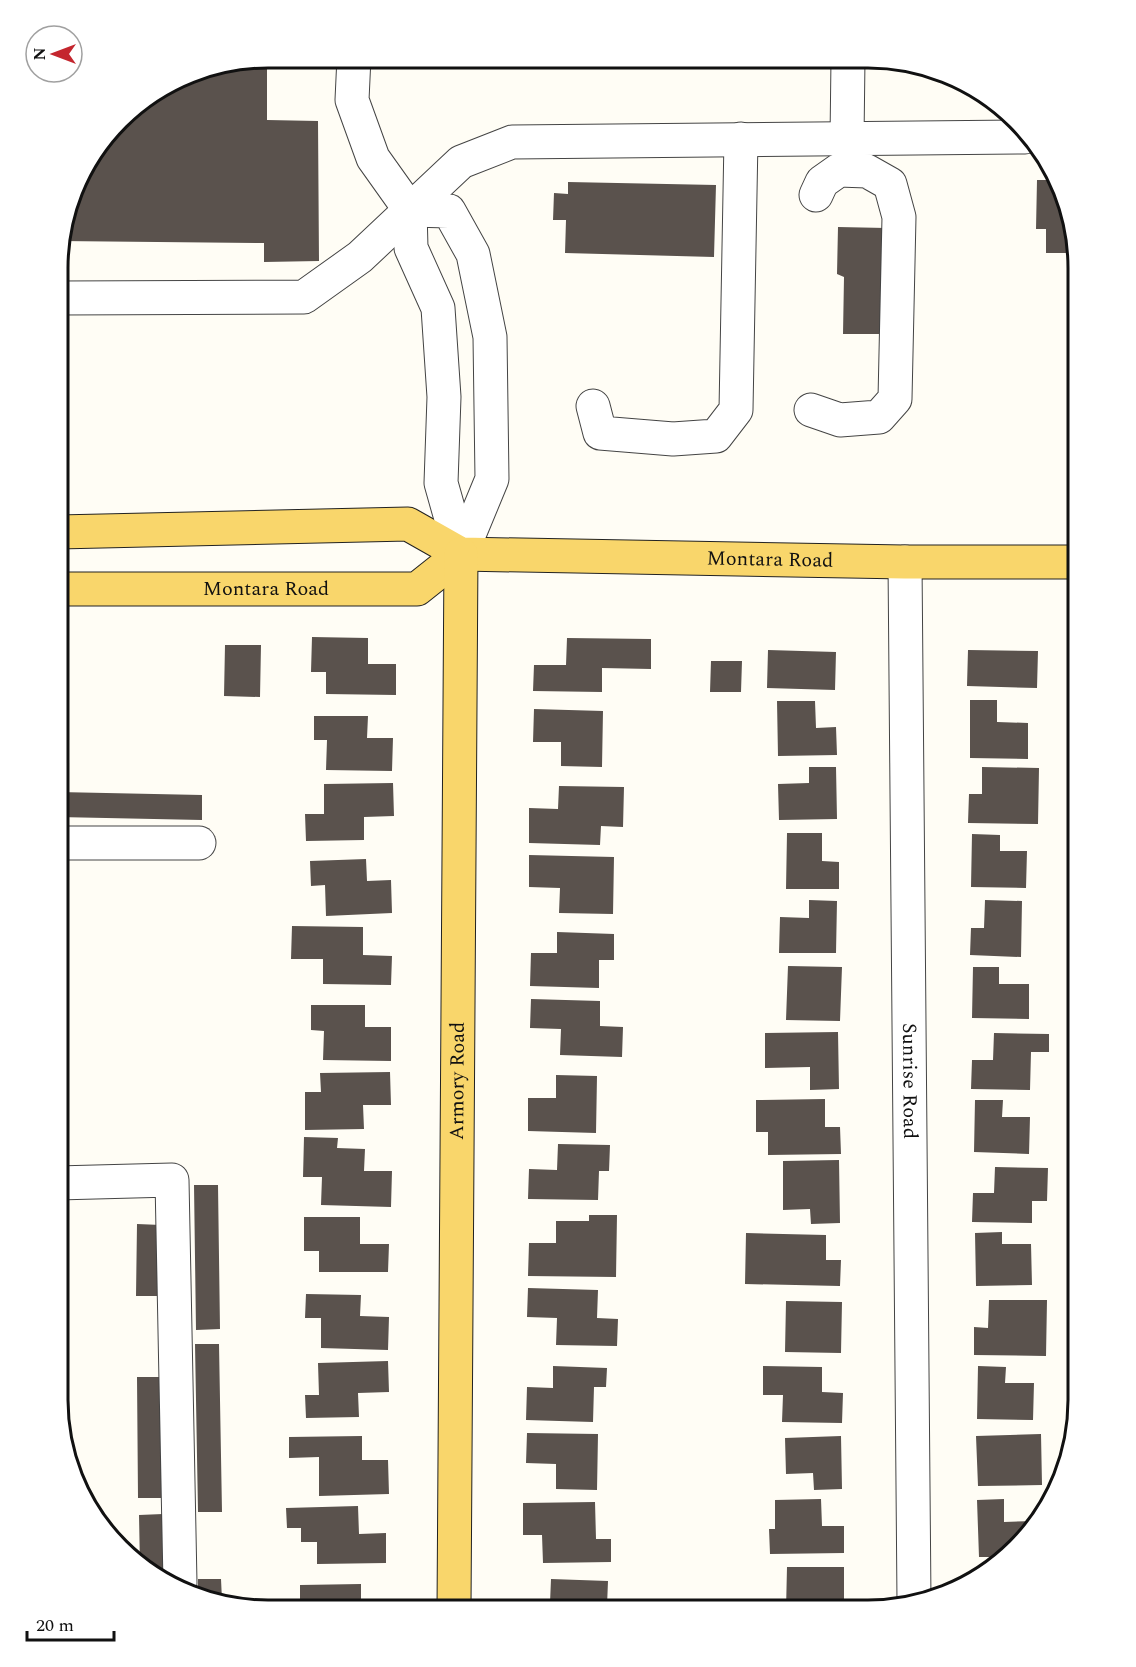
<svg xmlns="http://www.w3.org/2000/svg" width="1136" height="1667" viewBox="0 0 1136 1667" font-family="Spectral,serif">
<rect width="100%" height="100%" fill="#fffdf5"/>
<path fill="#5a524d" d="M267,57V120L318,121L319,261L264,262V243L59,241L85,163L129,109L200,68Z
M1037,180H1058L1063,187L1076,253H1046V229H1036Z
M568,182L716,185L714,257L565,253L566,220H553L554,193L568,194Z
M838,227L886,228L881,334H843L844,277L837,274Z
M312,637L368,638V664H396V695L326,694V672H311Z
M567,638L651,639V669L602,668V692L533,691L534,665H566Z
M225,645H261L260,697L224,696Z
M768,650L836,652L835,690L767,688Z
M968,650L1038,651L1037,688L967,686Z
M711,661H742L741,692H710Z
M970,700H997V722L1028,723V759L970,758Z
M777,701H815L816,728L836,727L837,755L778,756Z
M534,709L603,711L602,767L561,766V742H533Z
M314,716H368L367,738H393L392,771L326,770L327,740H314Z
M809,767H836L837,819L779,820L778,784L809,783Z
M982,767L1039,768L1038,824L968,823L969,794H982Z
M393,783L394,816L364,817V840L306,841L305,814H324V784Z
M559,786L624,787L623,827L601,826L600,845L529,843V808L558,809Z
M58,792L202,795V820L58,817Z
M787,833H822V861L839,862V889H786Z
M972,834L1000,835V851H1027L1026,888L971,887Z
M529,855L614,857L613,914L559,913L560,888L529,887Z
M366,859L367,881L391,880L392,913L326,916L325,885L311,886L310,861Z
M809,900L837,901L836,953H779L780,917L809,918Z
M985,900L1022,901L1021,957L970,955L971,928H984Z
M292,926L363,927V955L392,956L391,985L323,984V959H291Z
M557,932L614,934V960H599V988L530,986L531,953H557Z
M788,966L842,967L840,1021L786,1020Z
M973,967H999V984H1029V1019L972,1018Z
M531,999L600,1001V1026L623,1027L622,1057L560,1055L561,1029L530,1028Z
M311,1005H365V1027H391V1061L323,1060L324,1031L311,1030Z
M838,1032L839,1089L810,1090V1067L765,1068V1033Z
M994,1033L1049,1034V1052H1031L1030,1090L971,1089L972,1060H993Z
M390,1072L391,1105H363L364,1129L305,1130V1092H321L320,1073Z
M556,1075L597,1076L596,1133L528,1131V1098H556Z
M825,1099V1127H840L841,1154L768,1155V1132H756V1100Z
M975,1100H1003L1002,1117H1030L1029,1154L974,1152Z
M304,1137L338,1138L337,1148L365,1149L364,1171H392L391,1207L321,1205L322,1177H303Z
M558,1144L610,1145L609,1171H599L598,1200L528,1199L529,1169L557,1170Z
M839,1160L840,1223L811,1224L810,1209L783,1210V1161Z
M995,1167L1048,1168L1047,1201H1032V1223L972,1222L973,1193H994Z
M194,1185H218L220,1329L196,1330Z
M589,1215H617L616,1277L528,1276L529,1243H556V1221H589Z
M304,1217H360V1244H389L388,1272H319V1251H304Z
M137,1224L161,1225L160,1296H136Z
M1002,1232V1244H1031L1032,1285L976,1286L975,1233Z
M746,1233L826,1235V1260H841L840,1286L745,1284Z
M528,1288L598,1290L597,1318L618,1319L617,1346L556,1345L557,1318L527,1317Z
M306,1294L361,1295L360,1316L389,1317L388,1350L321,1348V1318H305Z
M989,1300H1047L1046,1356L974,1355V1327L988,1328Z
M786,1301L842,1302L841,1353L785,1352Z
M195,1344H219L222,1512H198Z
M388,1361L389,1392L358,1393L359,1417L306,1418L305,1395H319L318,1363Z
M553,1366L607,1368L606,1387H594L593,1422L526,1420L527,1387L553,1388Z
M763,1366L822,1367V1392L843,1393L842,1423L782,1422L783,1395H763Z
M978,1366L1006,1367L1005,1383H1034L1033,1420L977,1419Z
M137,1377H161L162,1498H138Z
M527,1433L598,1434L597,1490L556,1489V1464L526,1463Z
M1041,1434L1042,1485L978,1486L976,1436Z
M362,1436V1460H388L389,1494L319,1496V1457L289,1458V1437Z
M841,1436L842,1489L814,1490L813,1473L786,1474L785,1438Z
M821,1499L822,1526H844V1553L770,1554L769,1529H775V1500Z
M1004,1499V1522L1035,1521V1527L997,1557H979L977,1500Z
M595,1502L596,1539H611V1562L543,1563L542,1535H523V1503Z
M358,1506L359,1534L386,1533V1563L317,1564V1542H301V1528H287L286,1508Z
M163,1514L164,1577L140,1567L139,1515Z
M787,1567H844V1610H786Z
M198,1579H221L222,1600L198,1591Z
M551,1579L608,1581L607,1606L594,1605V1609H523V1602L550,1603Z
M361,1584V1606H385V1609L300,1608V1585Z"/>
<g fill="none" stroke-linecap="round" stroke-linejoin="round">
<g stroke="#444" stroke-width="35">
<g id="minor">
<path d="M354,57L352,100L373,158L410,210L411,248L438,308L444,397L441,483L461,554"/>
<path d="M847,139L848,59"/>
<path d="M410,210L449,211L473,254L490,337L492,479L461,554"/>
<path d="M59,298L304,297L360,257L461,162L512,142L1025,137"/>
<path d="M593,406L600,433L673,439L716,436L736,410L741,139"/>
<path d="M811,410L840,420L879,417L895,399L899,217L890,184L867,171L839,170L822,182L816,195"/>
<path id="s1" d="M905,562L914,1601"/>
<path d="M58,843H199"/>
<path d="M57,1183L172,1180L180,1583"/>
</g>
</g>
<g stroke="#222" stroke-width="35">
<g id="major">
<path id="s2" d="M58,532L408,524L461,554L905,562H1079"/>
<path id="s3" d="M58,589H417L461,554"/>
<path id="s4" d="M454,1609L461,554"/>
</g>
</g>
<use href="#minor" stroke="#fff" stroke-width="33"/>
<use href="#major" stroke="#f9d66b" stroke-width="33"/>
</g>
<g text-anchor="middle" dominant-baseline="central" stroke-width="6" stroke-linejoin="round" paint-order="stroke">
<g font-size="20" fill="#111" stroke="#fff">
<text stroke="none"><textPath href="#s2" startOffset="720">Montara Road</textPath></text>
<text stroke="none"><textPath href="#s3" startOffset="208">Montara Road</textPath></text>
<text stroke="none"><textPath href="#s4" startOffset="528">Armory Road</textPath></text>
<text stroke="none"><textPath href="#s1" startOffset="519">Sunrise Road</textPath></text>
</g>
</g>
<path d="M0 0H1136V1667H0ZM268 68H868A200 200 0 0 1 1068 268V1400A200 200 0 0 1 868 1600H268A200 200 0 0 1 68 1400V268A200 200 0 0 1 268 68Z" fill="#fff" fill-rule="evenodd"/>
<path fill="none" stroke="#111" stroke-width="3" d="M268 68H868A200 200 0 0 1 1068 268V1400A200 200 0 0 1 868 1600H268A200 200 0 0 1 68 1400V268A200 200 0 0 1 268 68Z"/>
<g transform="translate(54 54) rotate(270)"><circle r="28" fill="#ffffff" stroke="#a0a0a0" stroke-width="1.5"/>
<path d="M0-4.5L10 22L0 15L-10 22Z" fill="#c4262e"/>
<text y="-9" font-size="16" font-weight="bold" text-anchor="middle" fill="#111111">N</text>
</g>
<path d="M27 1631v9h87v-9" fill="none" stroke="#111111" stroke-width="3"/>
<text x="36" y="1631" font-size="18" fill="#111111" stroke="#ffffff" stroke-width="4.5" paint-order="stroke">20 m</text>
</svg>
